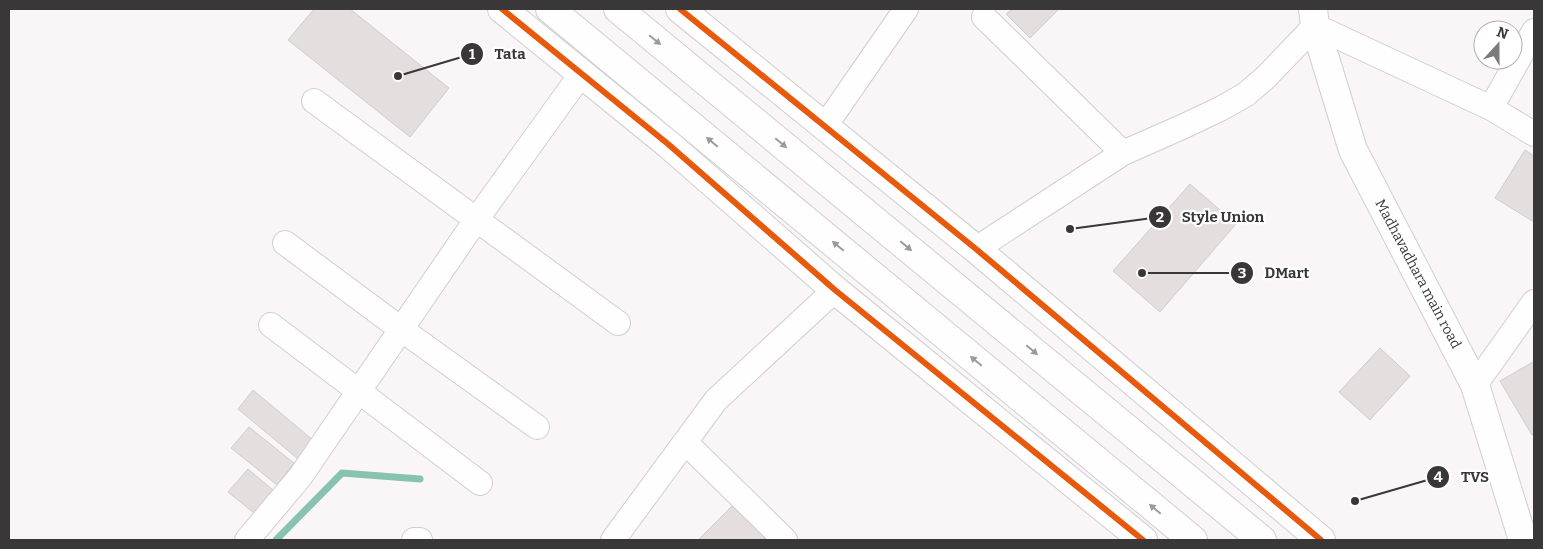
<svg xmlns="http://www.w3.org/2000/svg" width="1543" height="549" viewBox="0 0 1543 549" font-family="Bitter,serif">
<rect width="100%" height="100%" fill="#faf6f7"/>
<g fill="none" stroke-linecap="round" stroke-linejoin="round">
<path stroke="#87c3b0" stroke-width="7" d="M276,540L342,473L420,479"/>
</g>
<path fill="#e4dedf" stroke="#cfcdcd" d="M314,9H350L449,88L410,137L288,40Z
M1012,9H1059L1030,38L1006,14Z
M1525,150L1534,156V222L1495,198Z
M1190,184L1236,224L1160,312L1113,271Z
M1380,348L1410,376L1370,420L1339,392Z
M1533,362L1534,365V434L1532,435L1500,381Z
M253,390L313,440L298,459L238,409Z
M249,427L294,463L277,485L231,448Z
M248,469L273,490L254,513L228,492Z
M732,506L767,540H698Z"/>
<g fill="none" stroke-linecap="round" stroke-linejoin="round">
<g stroke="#d1cecf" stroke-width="26">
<path id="street" d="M984,17L1123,153
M314,101L618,323
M1491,108L1534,31
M825,126L906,9
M285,243L401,329L537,427
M976,249L1123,153L1182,127L1220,109L1245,95L1265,78L1315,26L1491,108L1534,134
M271,325L480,483
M1475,385L1534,302
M685,442L785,540
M247,540L300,477L476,220L582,73
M414,540H420
M613,540L716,400L835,290"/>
</g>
<g stroke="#d1cecf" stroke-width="30">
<path id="secondary" d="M502,9L668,144L835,290L1143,540
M680,9L976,249L1321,540
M1313,9L1315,26L1353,150L1475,385L1523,540"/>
</g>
<g stroke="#d1cecf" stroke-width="30">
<path id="primary" d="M550,9L1193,540
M618,9L1262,540"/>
</g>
<use href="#street" stroke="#fefefe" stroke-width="24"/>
<use href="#secondary" stroke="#fefefe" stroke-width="28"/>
<use href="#primary" stroke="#fefefe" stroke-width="28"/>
<g stroke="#fff" stroke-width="9">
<path id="cycleway" d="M502,9L668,144L835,290L1143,540
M680,9L976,249L1321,540"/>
</g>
<use href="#cycleway" stroke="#e8590c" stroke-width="6"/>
</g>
<defs><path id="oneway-solid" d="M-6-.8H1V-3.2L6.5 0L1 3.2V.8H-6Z" transform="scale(1.25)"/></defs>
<g fill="#9c9a9b">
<use href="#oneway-solid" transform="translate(655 40) rotate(39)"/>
<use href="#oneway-solid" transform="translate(712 142) rotate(-140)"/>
<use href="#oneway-solid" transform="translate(781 143) rotate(40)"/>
<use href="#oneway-solid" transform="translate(838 246) rotate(-140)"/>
<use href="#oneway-solid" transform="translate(906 246) rotate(40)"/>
<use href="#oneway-solid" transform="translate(1032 350) rotate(40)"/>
<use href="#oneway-solid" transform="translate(976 361) rotate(-140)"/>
<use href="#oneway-solid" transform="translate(1155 509) rotate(-140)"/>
</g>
<g text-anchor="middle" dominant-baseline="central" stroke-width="4.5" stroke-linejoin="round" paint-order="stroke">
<g font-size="14" fill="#393738" stroke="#fff">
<text transform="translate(1418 274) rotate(62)">Madhavadhara main road</text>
</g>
</g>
<path fill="none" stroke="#393738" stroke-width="2" d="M398 76L472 54M1070 229L1160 217M1142 273L1242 273M1355 501L1438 477"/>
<g fill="#393738" stroke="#fff" stroke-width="2">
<circle cx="398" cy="76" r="5"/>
<circle cx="1070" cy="229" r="5"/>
<circle cx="1142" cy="273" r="5"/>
<circle cx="1355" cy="501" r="5"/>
<circle cx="472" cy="54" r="12"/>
<circle cx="1160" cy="217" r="12"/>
<circle cx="1242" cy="273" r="12"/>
<circle cx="1438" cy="477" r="12"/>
</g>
<g font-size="15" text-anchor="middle" font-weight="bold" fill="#fff">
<text x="472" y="59">1</text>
<text x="1160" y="222">2</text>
<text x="1242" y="278">3</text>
<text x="1438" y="482">4</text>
</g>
<g font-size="15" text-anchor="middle" font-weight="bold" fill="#393738" stroke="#fff" stroke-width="4.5" stroke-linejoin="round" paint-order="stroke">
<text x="510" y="59">Tata</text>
<text x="1223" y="222">Style Union</text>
<text x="1287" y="278">DMart</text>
<text x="1475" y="482">TVS</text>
</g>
<rect width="1543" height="549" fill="none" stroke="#393738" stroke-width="20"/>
<g transform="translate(1498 45) rotate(21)"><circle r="24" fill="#ffffff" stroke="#b0afaf"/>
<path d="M0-4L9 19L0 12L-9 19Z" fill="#7d7a7b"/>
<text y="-8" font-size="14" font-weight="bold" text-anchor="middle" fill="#393738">N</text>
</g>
</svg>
